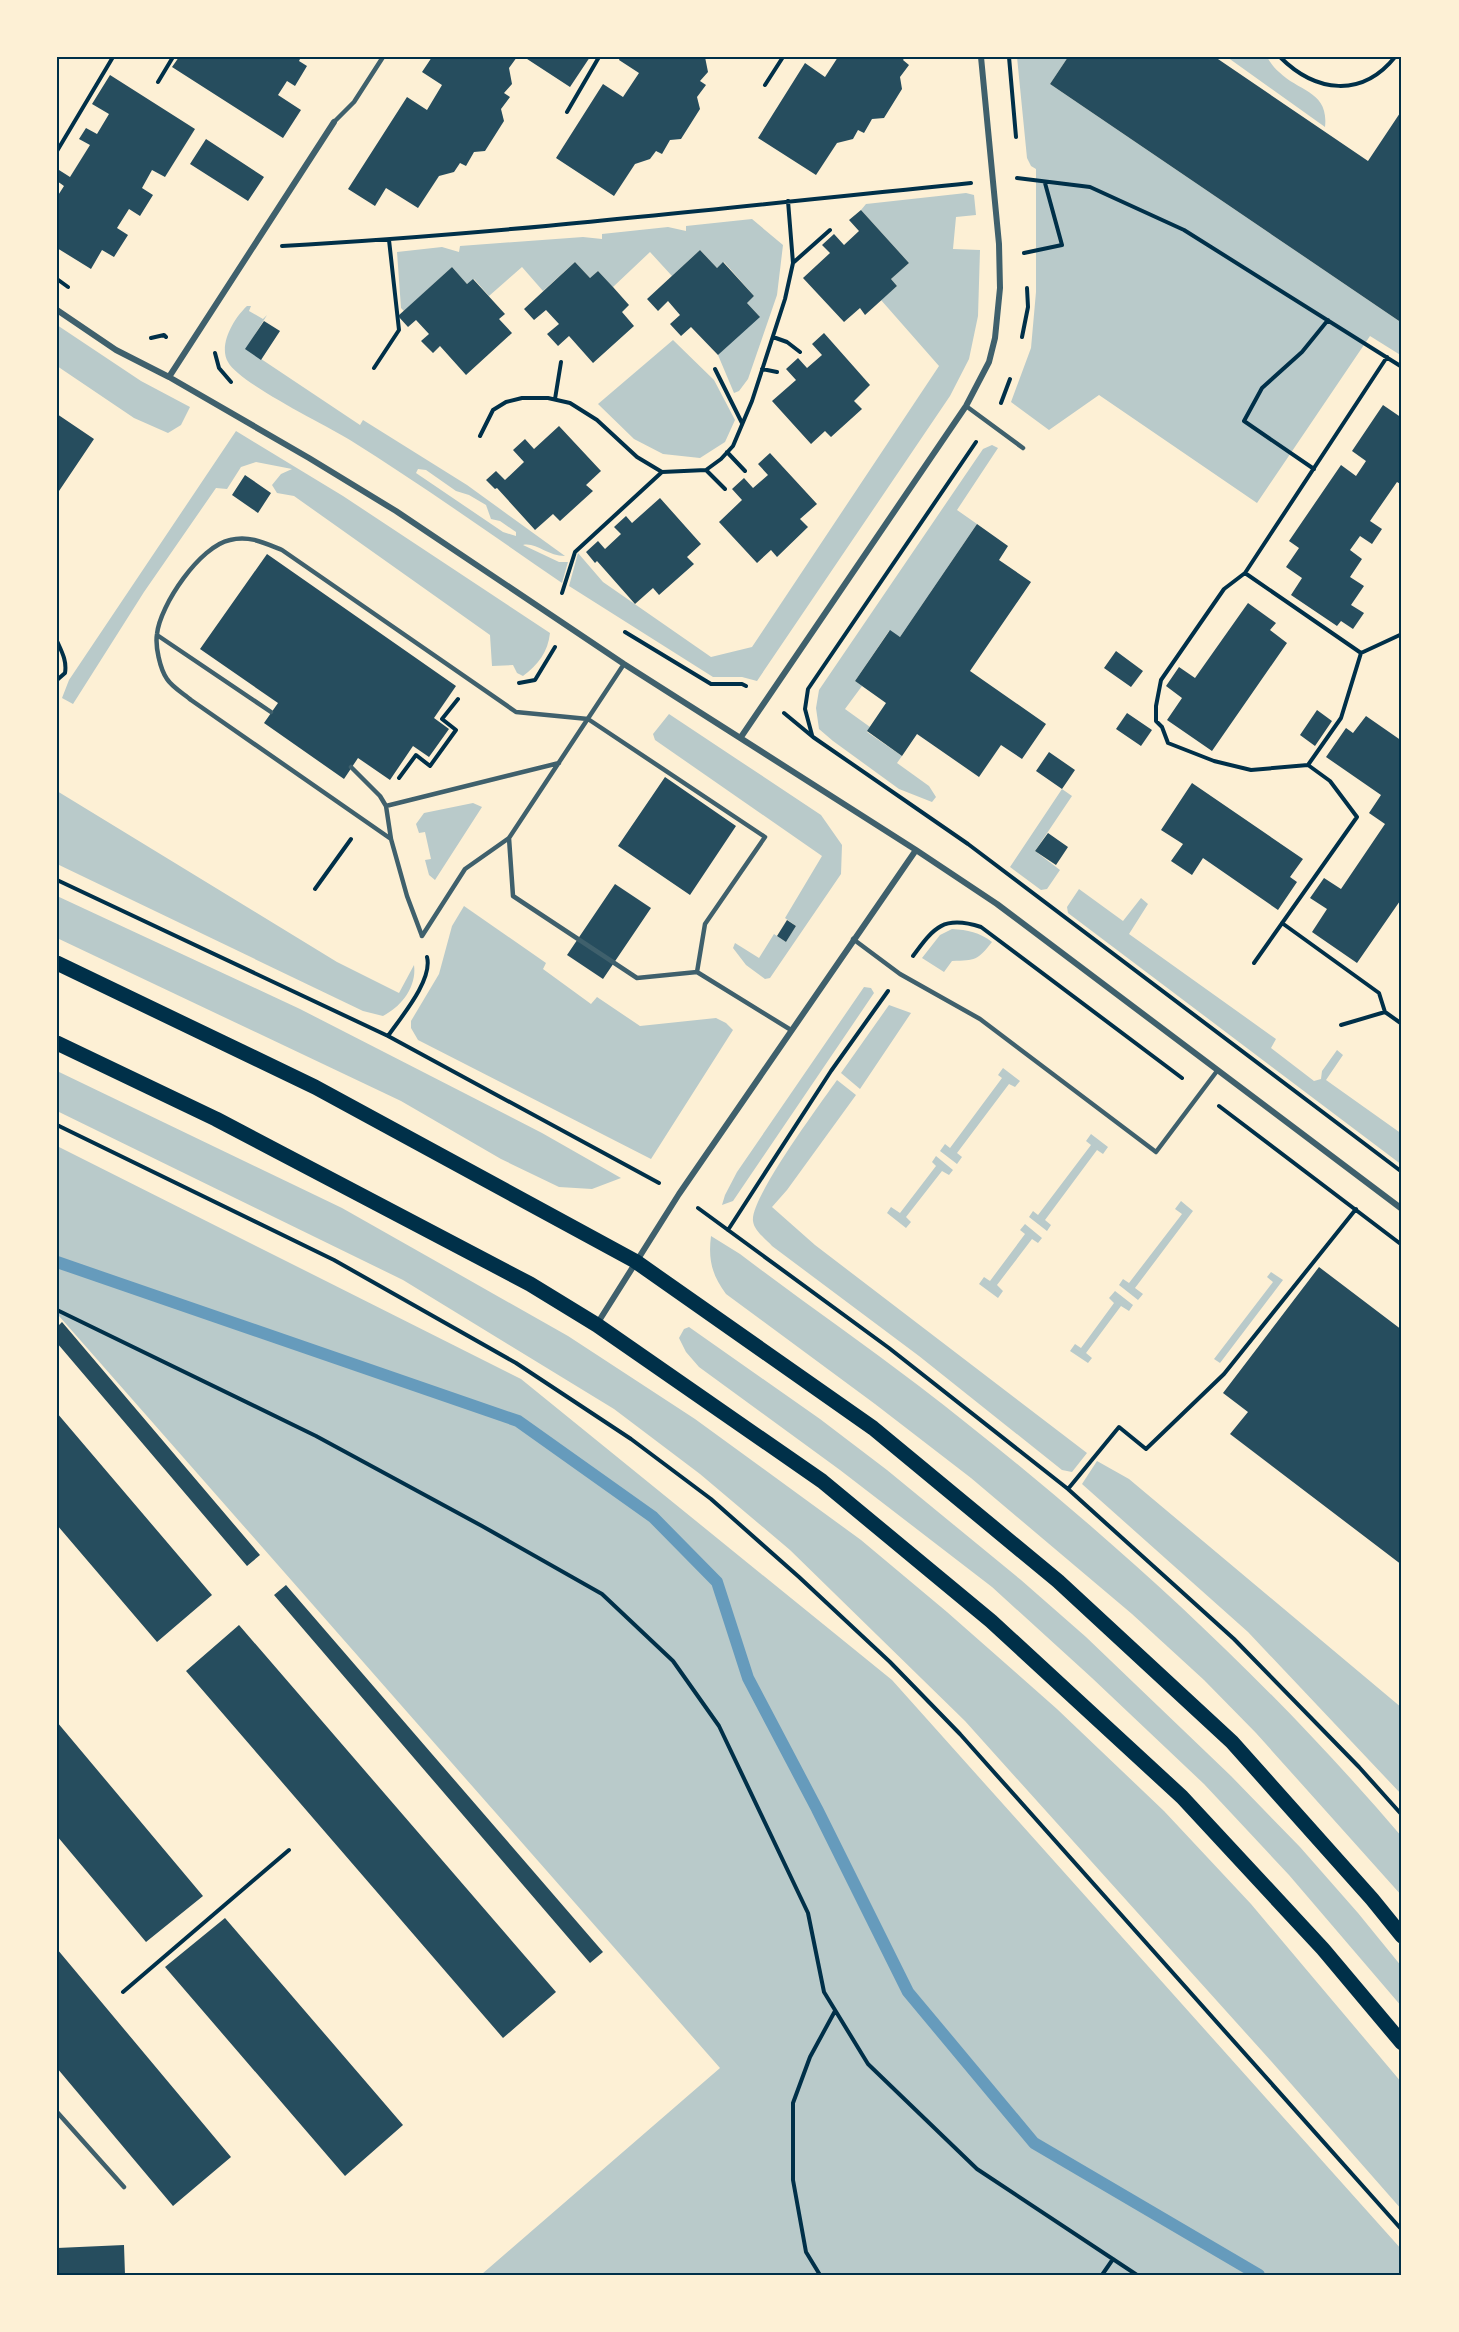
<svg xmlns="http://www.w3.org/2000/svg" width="1459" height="2332" viewBox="0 0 1459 2332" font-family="Signika,sans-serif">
<rect width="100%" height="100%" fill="#fdf0d5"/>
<path fill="#b9caca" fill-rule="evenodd" d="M1017,57H1068L1050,84L1402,323V356L1370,336L1257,503L1099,395L1049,430L1011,402L1031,348L1036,292V169L1031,166L1027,158Z
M1227,57H1267C1270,62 1274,68 1279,72C1299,92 1329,91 1325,127Z
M966,193L974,195L976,215L956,217L953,249L980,250L978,316L969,359L950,396L757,681L742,677H713L569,586L578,553L603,582L711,657L752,647L939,366L881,300L897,286L891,279L909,263L861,210L866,204Z
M752,219L783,245L777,295L748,379L739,391L734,393L718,355L759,316L747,303L754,296L724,262L717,268L700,250L672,276L650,252L613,287L598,271L590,278L575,262L543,291L522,267L489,296L474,279L467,284L452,267L404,311L401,308L397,252L442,247L459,252L460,246L583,237L602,239V234L668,227L686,231V226Z
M247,306H251L249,311L263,319L267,315L246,349L360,425L363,420L467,485L565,556C547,556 536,542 523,545L559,562H568L562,583C492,535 422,485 350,440C324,424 240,384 228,362C218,345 234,318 247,306ZM418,469L426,470L456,491L469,495L486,505L491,519L500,521L516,532V536L503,532L416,473Z
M57,325L141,381L190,407L181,425L168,433L134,418L57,366Z
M673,340L714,380L735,420L725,442L700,458L663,454L634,439L598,404Z
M236,431L343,496L550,633C548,652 538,665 523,676L517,673L513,665L492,666L490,635L294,496L277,493L272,485L281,474L292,469L256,462L241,467L227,489L216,488L144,592L73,704L62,698L69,680Z
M992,445L998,448L957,510L977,524L900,637L889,631L855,681L862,686L845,709L870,727L867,732L902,756L897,763L929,786L936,797L932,802L899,789L833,741L819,729L816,708L819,690L983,449Z
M669,714L821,815L842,845L841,874L770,978L765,979L746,965L733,948L735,943L759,958L774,934L786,942L796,926L785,918L822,856L655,740L653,734Z
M1062,789L1072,796L1035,851L1060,870L1047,889L1041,890L1010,867Z
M57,791L337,962L399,993L414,965C417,987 401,1007 383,1016L363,1011L57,864Z
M473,803L482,807L435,880L429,875L425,860L431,859L425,832L419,833L416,824L424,813Z
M1079,889L1123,921L1141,898L1148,904L1129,934L1276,1039L1271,1048L1314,1081L1321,1079L1322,1071L1337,1050L1343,1055L1326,1080L1402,1134V1165L1068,913L1067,907Z
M57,896L300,1009L542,1133L621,1178L592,1189L559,1187L501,1159L401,1101L57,938Z
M464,906L546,963L543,969L591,1004L597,997L640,1026L716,1018L726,1023L733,1030L651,1159L418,1040L411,1028V1021L439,974L452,926Z
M952,929C968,930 979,932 992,942C977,961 976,960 952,961L944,972L922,958L940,935Z
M864,987L871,988L874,993L733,1201L722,1205L725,1195L737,1172Z
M889,1005L911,1013L860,1089L841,1073Z
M1003,1068L1020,1081L1015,1087L1009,1084L957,1153L962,1157L957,1164L940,1151L945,1144L950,1148L1002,1078L998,1075Z
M57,1071L342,1208L568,1336L695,1419L861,1540L947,1612L1057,1709L1164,1811L1251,1904L1402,2083V2210L1271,2061L965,1721L790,1550L700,1474L614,1409L403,1280L57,1111Z
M837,1080L856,1095L787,1190L772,1207L815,1245L1087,1453L1072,1472L1062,1470L919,1356L772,1246C766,1239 754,1231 753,1221C750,1198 821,1103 837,1080Z
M1091,1134L1108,1147L1103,1154L1097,1150L1045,1220L1051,1225L1047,1231L1029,1217L1033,1211L1038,1215L1091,1145L1086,1141Z
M57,1146L521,1379L892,1680L1402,2250V2275L482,2274L720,2068L59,1316L57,1317Z
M936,1156L953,1170L949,1175L942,1171L906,1217L911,1222L906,1228L887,1213L891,1207L900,1213L936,1166L932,1162Z
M1181,1201L1193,1211L1135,1288L1143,1294L1138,1300L1119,1285L1123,1279L1129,1283L1182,1214L1175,1209Z
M1025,1224L1042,1238L1038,1243L1032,1239L997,1285L1003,1291L998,1298L979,1284L984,1277L990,1281L1025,1234L1020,1230Z
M711,1236L740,1254C799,1299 860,1341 919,1386C1093,1520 1259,1669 1402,1837V1896L1256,1733L1204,1680L1132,1614L971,1478L875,1404L726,1294C712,1275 708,1260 711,1236Z
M1271,1272L1283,1280L1220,1363L1214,1359L1273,1282L1267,1277Z
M1115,1291L1133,1305L1129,1311L1121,1306L1086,1353L1092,1358L1088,1363L1070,1351L1075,1344L1081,1348L1114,1303L1109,1298Z
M689,1327L820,1419L887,1470L1021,1580L1086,1637L1231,1776L1300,1847L1358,1913L1402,1967V2007L1289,1875L1204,1784L1092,1678L992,1587L840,1470L699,1367L686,1352L679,1338L684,1329Z
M1097,1461L1129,1479L1402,1708V1795L1248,1632L1082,1484Z"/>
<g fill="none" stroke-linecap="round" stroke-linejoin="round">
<path stroke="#669bbc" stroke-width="12" d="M57,1262L518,1421L653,1517L717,1582L748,1678L817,1809L908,1992L1034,2143L1259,2275"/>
</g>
<path fill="#264d5e" d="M179,57L222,59L223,57H301L299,61L307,66L295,86L287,81L278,95L301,110L283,138L172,67Z
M432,57H517L509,68L512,84L504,93L510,97L501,109L504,121L485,151L474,152L466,166L460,163L454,172L439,176L418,208L386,188L375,206L348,189L407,97L427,110L442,85L422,72Z
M524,57H590L570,87Z
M620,57H705L708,72L700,81L706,85L697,97L700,109L681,139L670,140L662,154L656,151L650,159L635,164L614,196L556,158L603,84L623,97L639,73L619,60Z
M838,57H905L903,60L909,65L900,77L902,89L884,118L872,119L864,133L858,130L853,139L837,143L816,175L758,138L805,63L825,77Z
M1068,57H1215L1368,161L1402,110V323L1050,84Z
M110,75L195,129L165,177L152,170L142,188L153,195L140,216L129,209L117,228L128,235L114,257L102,250L91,269L57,248V197L64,186L57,181V174L59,170L70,177L90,145L79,139L86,128L97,134L109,114L92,104Z
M206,139L264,177L248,201L190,164Z
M861,210L909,263L891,279L897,286L865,315L860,308L844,322L803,278L830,253L822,245L834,234L844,245L859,231L849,220Z
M700,250L717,268L723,262L754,296L747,303L760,317L718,355L691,327L681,336L670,324L680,315L668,301L658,311L647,299Z
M575,262L590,278L598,271L613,287L629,305L622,312L634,326L593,363L569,336L558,346L547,334L559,324L546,310L534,320L524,309Z
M452,267L467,284L473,279L505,314L499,319L512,333L466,375L440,346L433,353L421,341L429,334L416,320L408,327L398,316Z
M264,321L280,331L261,360L245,349Z
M824,333L870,385L854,401L862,409L831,437L825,431L811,444L772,401L796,380L786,369L798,358L807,368L822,355L812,344Z
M1383,405L1402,418V485L1397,482L1370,521L1382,529L1372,544L1360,536L1350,550L1362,559L1350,577L1364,586L1351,605L1364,613L1353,629L1341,621L1337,626L1291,595L1302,578L1286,567L1299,548L1289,541L1341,465L1356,476L1366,461L1352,451Z
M57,414L94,439L57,494Z
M559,426L601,471L586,485L593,491L560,521L553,514L535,530L497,488L495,489L486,480L496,471L505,480L524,462L513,450L525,439L534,449Z
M770,453L817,504L800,519L808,527L777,557L771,550L757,563L719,522L742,500L732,489L744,478L753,488L768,475L758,464Z
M245,475L271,493L258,513L232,495Z
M660,498L701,544L687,557L694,564L659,595L653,588L635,604L597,561L595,563L586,552L598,541L605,549L621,534L614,527L626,516L632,523Z
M977,524L1008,546L999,560L1031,582L970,671L1046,724L1022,759L1001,745L979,777L917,734L902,756L867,731L886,703L855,681L890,630L900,637Z
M267,554L456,686L434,718L449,729L429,757L413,746L390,780L358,758L344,779L264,723L278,703L200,649Z
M1248,603L1276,623L1270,630L1287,643L1212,751L1167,720L1182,698L1166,686L1179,667L1195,678Z
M1116,651L1143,671L1131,687L1104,668Z
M1317,710L1332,721L1315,746L1300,735Z
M1127,713L1152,730L1141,746L1116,729Z
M1366,716L1402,741V898L1357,963L1312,932L1327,909L1310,898L1324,878L1341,889L1385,824L1369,813L1381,795L1326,757L1346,728L1353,733Z
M1049,752L1075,770L1062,789L1036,771Z
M665,777L736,826L690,895L618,846Z
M1192,783L1303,859L1290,877L1297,882L1278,910L1203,858L1192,875L1171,861L1183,844L1161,830Z
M1048,833L1068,847L1056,865L1035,851Z
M615,884L651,908L603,979L567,955Z
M787,920L796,926L786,942L777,936Z
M1319,1267L1402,1330V1565L1230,1434L1248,1412L1223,1393Z
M62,1322L260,1555L247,1566L57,1343V1327Z
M57,1413L212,1595L157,1642L57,1525Z
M286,1585L603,1952L590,1963L274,1595Z
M239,1625L556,1992L503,2038L186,1671Z
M57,1722L203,1896L146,1942L57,1836Z
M225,1918L403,2125L345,2176L165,1967Z
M57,1949L231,2157L173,2206L57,2068Z
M124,2245L125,2275H59L57,2248Z"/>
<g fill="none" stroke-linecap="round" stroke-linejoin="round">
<path stroke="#003049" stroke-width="4" d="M1009,57L1016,137
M1280,57C1316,93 1362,98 1395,57
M158,82L173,57
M765,85L783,57
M567,112L599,57
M57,151L113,57
M1017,178L1090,187L1184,230L1402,367
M282,246C513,233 741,206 971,183
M1024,253L1062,245L1045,183
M794,262L830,230
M57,279L68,287
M773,337L787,342L800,352
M1022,337L1028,307L1027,288
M151,338L164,335L166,337
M215,353L219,368L231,382
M374,368L399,330L389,240
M715,369L742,423
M762,369L777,372
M555,399L561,362
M1001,403L1010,379
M480,436L493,410L506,402L522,398H548L570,403L597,420L637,457L662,472L706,470L721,459L733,446L752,401L785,299L793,263L788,201
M727,452L745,471
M1314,469L1244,421L1262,388L1302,352L1328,320
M706,470L725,489
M1245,573L1387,357
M562,593L575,552L662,472
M625,632L711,684H742L746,686
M57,641C62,652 67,661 65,673L57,680
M519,683L535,680L555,647
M784,713L813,737L968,844L1402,1172
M812,735L805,709L808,689L976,442
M1308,765L1251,770L1214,761L1168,743L1162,727L1156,721V706L1161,680L1224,589L1245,573L1361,653L1402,634
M399,778L416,755L430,766L456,730L442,719L458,699
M57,880L388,1036L659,1183
M315,889L351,839
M1282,923L1379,993L1385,1012
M913,956C934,927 944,915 981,927L1182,1078
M1254,963L1357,817L1330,781L1308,765L1341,718L1361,653
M1341,1025L1385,1012L1402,1024
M388,1036C401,1017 433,980 427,957
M1219,1106L1402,1245
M57,1125L334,1260L516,1363L631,1439L711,1499L799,1577L890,1662L960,1734L1402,2230
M698,1208L889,1348L1068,1489L1234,1639L1359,1767L1402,1815
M728,1230L831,1071L888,991
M57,1310L316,1436L482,1526L602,1594L673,1661L719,1726L808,1913L824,1992L868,2064L977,2169L1137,2275
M1068,1489L1119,1427L1146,1449L1224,1374L1356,1209
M123,1992L289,1850
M820,2275L806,2252L793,2180V2103L810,2057L835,2011
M1102,2275L1113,2259"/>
<path stroke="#3f606c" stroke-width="4.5" d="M334,122L354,102L383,57
M966,406L1023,448
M157,635L271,712
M351,767L380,796L386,806L559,763
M386,806L391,839
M509,838L513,896L637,978L697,972L791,1030
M422,936L407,896L391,839L191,700C184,694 172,687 167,679C160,669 155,646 157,634C160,605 200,546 230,540C249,535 265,543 282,550L516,712L588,719L765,837L705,924L697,972
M422,936L465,869L509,838L624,664
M853,939L900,974L980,1019L1156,1152L1217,1071
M57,2112L124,2187"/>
<path stroke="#3f606c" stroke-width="6" d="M57,310L116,350L169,377L309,458L396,511L624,664L916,850L997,904L1402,1209
M169,377L334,122
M741,737L966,406L989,362L995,338L1000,288L999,244L981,57
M597,1324L679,1194L916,850"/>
<path stroke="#003049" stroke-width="15" d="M57,963L315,1087L635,1261L873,1428L1058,1581L1232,1742L1372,1899L1402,1936
M57,1043L216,1119L530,1284L597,1325L822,1481L991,1621L1182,1797L1323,1949L1402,2043"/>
</g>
<rect width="1459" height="2332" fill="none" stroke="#fdf0d5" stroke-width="117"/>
<rect x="58" y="58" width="1342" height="2216" fill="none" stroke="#003049" stroke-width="2"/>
</svg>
